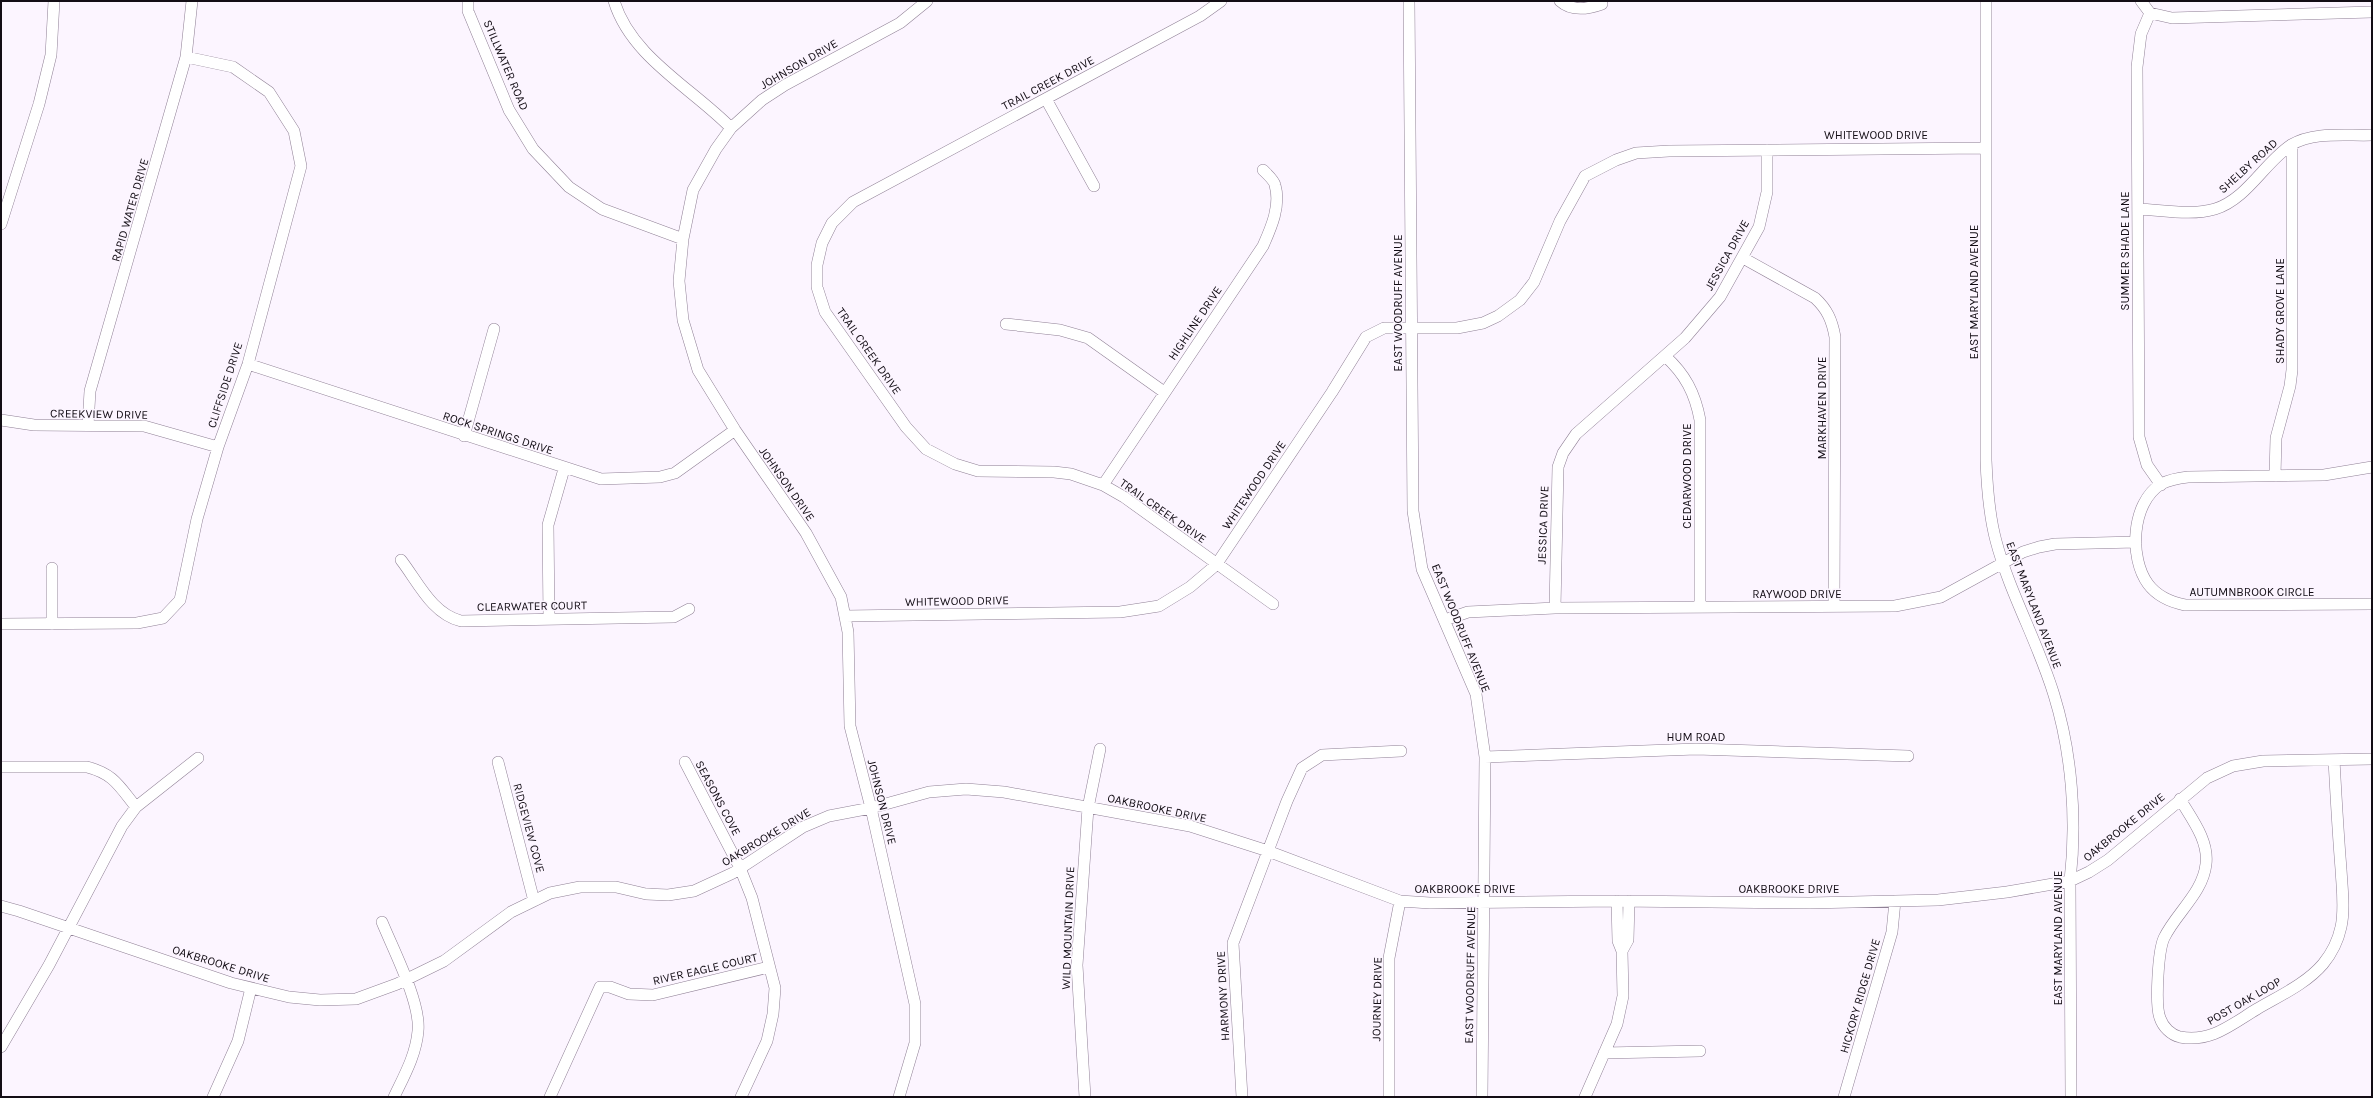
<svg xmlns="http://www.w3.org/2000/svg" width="2373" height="1098" viewBox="0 0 2373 1098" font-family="Karla,sans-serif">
<rect width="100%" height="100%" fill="#fcf5ff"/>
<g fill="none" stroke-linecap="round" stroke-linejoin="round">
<g stroke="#908196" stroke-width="12">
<path id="minor" d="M468,1V11L509,110L533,149L569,187L602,209L683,239
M614,1C631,57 692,88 731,128
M1221,1L1200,16L853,202L832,223L822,243L817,265V287L825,312L906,427L926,449L955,464L978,471L1054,472L1071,474L1103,485L1124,497L1273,604
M1409,1L1413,511L1422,569L1476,694L1485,757L1482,1097
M1560,1C1572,12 1588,9 1602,4
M1986,1V460C1987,487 1989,515 1996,541C2010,594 2038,642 2054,695C2072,753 2077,821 2070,881L2071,1097
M2141,1L2150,13L2172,18L2372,12
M2150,13L2141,34L2137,67L2139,437L2147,465L2161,485
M1046,99L1094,186
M2139,209C2162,210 2192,216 2215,209C2247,199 2264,163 2291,145C2314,131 2347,136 2372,135
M1,224L39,104L51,55L54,1
M1743,258L1815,298C1827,309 1832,320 1835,337L1834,606
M1006,324L1060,330L1088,338L1164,392
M1665,356C1685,374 1695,393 1700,420V607
M248,364L601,479L660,477L675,473L735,430
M1,420L34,425L144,426L218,447
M88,425L90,391L186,57L192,1
M464,436L494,329
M2372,467L2324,475L2188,477C2179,478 2169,480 2161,484C2131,503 2129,558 2148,584C2157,596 2170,602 2185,605L2372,604
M2275,476L2276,438L2290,386L2292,370V145
M1103,485L1263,246C1271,228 1281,206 1275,185C1274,180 1267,174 1263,170
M401,560C418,582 432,614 461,621L674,617L689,609
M52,568V624
M1555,608L1558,467L1563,453L1576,434L1685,338L1720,297L1759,227L1767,192V150
M845,616L1120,612L1159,606L1190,587L1216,565L1332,392L1366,337L1384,328H1457L1483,323L1498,316L1520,300L1534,282L1560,221L1585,176L1616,160L1636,153L1669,151L1984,148
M549,618L548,525L564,469
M1445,620L1468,612L1555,608L1895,606L1941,597L2023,552L2039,547L2055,544L2136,542
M1,624L137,623L163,618L180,600L197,519L218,447L248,364L301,166L294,131L269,92L233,67L186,57
M1485,757L1696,749L1908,756
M498,762L534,901
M685,762L740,868L752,898L775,988L773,1014L767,1041L741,1097
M1,767H87C114,774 119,786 136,807L122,826L49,965L1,1047
M2180,799C2191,818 2209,840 2206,864C2203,893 2176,913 2164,938C2158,951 2155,1005 2160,1018C2163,1027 2171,1035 2180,1037C2211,1043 2232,1024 2257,1009C2279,996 2306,984 2323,964C2332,953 2338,941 2341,927C2345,909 2342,888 2341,869C2338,833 2336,796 2334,760
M136,807L198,758
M1,906L19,911L231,983L289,997L320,1000L356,999L397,984L444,961L511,912L550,893L580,887H616L646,894L668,895L694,891L733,873L803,827L829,816L871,808L929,792L966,789L1004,792L1190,826L1268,851L1400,901L1430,903L1617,901L1810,903L1938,900L2007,892L2070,881L2089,872L2108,860L2207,778L2233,766L2263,761L2372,759
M382,922C393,949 421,1003 418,1031C416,1055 404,1076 394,1097
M1622,951L1628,940L1629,901
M1604,1053L1700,1051
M213,1097L238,1041L251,988
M550,1097L600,987H610L629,994L653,995L769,967
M899,1097L915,1043V1004L871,808L850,726L848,632L841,597L806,533L735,430L698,370L683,320L679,281L683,239L693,190L716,149L731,128L762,100L785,85L900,23L927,1
M1085,1097L1077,965L1088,808L1100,749
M1242,1097L1233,943L1287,801L1302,768L1322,755L1401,751
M1389,1097V958L1400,901
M1585,1097L1617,1024L1623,996L1622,951L1618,941L1617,901
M1844,1097L1892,932L1895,901"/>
</g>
<use href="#minor" stroke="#fff" stroke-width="11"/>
</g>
<g text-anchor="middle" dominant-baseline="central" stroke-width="3" stroke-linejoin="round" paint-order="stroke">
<g font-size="12" fill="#130d15" stroke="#fcf5ff">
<text transform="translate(799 64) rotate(-30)">JOHNSON DRIVE</text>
<text transform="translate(506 65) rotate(67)">STILLWATER ROAD</text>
<text transform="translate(1048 83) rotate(-28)">TRAIL CREEK DRIVE</text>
<text x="1876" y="135">WHITEWOOD DRIVE</text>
<text transform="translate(2248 166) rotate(-42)">SHELBY ROAD</text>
<text transform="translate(130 210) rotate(-74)">RAPID WATER DRIVE</text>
<text transform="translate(2125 251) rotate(-90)">SUMMER SHADE LANE</text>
<text transform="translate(1727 255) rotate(-61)">JESSICA DRIVE</text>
<text transform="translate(1974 292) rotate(-90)">EAST MARYLAND AVENUE</text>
<text transform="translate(1398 303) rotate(-90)">EAST WOODRUFF AVENUE</text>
<text transform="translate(2280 311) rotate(-90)">SHADY GROVE LANE</text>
<text transform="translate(1195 323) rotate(-56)">HIGHLINE DRIVE</text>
<text transform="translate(869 351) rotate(55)">TRAIL CREEK DRIVE</text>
<text transform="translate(225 385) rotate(-72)">CLIFFSIDE DRIVE</text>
<text transform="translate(1822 408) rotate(-90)">MARKHAVEN DRIVE</text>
<text transform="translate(99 414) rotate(1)">CREEKVIEW DRIVE</text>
<text transform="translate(498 433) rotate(18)">ROCK SPRINGS DRIVE</text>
<text transform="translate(1687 476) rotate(-90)">CEDARWOOD DRIVE</text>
<text transform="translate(787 484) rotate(55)">JOHNSON DRIVE</text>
<text transform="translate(1254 485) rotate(-56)">WHITEWOOD DRIVE</text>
<text transform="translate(1163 511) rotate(35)">TRAIL CREEK DRIVE</text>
<text transform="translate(1543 525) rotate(-88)">JESSICA DRIVE</text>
<text x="2252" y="592">AUTUMNBROOK CIRCLE</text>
<text x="1797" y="594">RAYWOOD DRIVE</text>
<text transform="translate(957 601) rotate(-1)">WHITEWOOD DRIVE</text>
<text transform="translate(2034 605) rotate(69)">EAST MARYLAND AVENUE</text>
<text transform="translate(532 606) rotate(-1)">CLEARWATER COURT</text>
<text transform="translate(1461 628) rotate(68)">EAST WOODRUFF AVENUE</text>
<text x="1696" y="737">HUM ROAD</text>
<text transform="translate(718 798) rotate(62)">SEASONS COVE</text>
<text transform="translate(882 802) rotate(76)">JOHNSON DRIVE</text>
<text transform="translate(1157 808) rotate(12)">OAKBROOKE DRIVE</text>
<text transform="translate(2124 827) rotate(-39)">OAKBROOKE DRIVE</text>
<text transform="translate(529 828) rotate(75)">RIDGEVIEW COVE</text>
<text transform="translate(766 837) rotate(-31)">OAKBROOKE DRIVE</text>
<text x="1465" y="889">OAKBROOKE DRIVE</text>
<text x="1789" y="889">OAKBROOKE DRIVE</text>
<text transform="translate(1068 928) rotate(-88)">WILD MOUNTAIN DRIVE</text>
<text transform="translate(2058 938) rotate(-90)">EAST MARYLAND AVENUE</text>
<text transform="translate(221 964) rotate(17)">OAKBROOKE DRIVE</text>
<text transform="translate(705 969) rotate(-13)">RIVER EAGLE COURT</text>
<text transform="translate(1470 975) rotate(-89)">EAST WOODRUFF AVENUE</text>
<text transform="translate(1223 996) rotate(-93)">HARMONY DRIVE</text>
<text transform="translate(1860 996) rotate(-74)">HICKORY RIDGE DRIVE</text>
<text transform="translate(1377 999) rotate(-89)">JOURNEY DRIVE</text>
<text transform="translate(2244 1001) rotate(-30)">POST OAK LOOP</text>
</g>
</g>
<rect width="2373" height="1098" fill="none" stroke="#130d15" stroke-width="4"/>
</svg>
